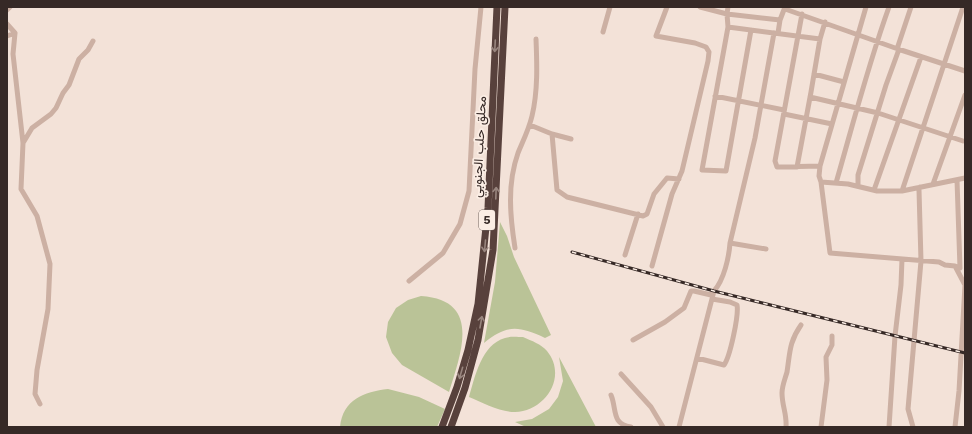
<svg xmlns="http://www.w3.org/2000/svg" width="972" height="434" viewBox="0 0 972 434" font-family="'Work Sans',Vazirmatn,sans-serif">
<rect width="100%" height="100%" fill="#f3e2d8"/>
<path fill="#bac397" d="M500,222L507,236L514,257L551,335L545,338C519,326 507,324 484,343L495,282Z
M421,296C482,300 461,353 449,392L402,365L392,353L386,337L388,322L396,308L408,300Z
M523,337C532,341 541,344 547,351C568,377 545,411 515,412C500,412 483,403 469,397C475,377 481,345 505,338C510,336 518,337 523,337Z
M559,357L596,427H526L515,422L532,419L549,409L558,397L563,381Z
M388,389L419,397L445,409L437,427H340C343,399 364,392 388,389Z"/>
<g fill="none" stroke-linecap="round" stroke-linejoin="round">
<path stroke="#ccb0a3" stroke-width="5" d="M700,7L727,14L780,20
M728,7L727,14L728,27L702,170L726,171L751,30
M866,7L820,166L819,176L821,182L848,184L877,191H902L965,178
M785,9L898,49L965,71
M7,10L10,7
M802,14L775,161L777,167L820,166
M7,24L15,33L13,54L23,143L21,189L37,216L50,264L48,309L37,370L35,394L40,404
M728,27L820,39
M603,32L610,7
M778,33L780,20L785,7
M7,36L15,33
M814,74L844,82
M715,96L784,110
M810,97L878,113L963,141
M784,114L832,124
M530,125L552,134L571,139
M552,134L557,190L567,197L643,216L647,214L654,194L667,178L679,179
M23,143L32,128L51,114L56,108L63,93L69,85L79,59L88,50L93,41
M797,167L811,92L820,39L825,22
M821,182L830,253L939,262L945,265L955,266
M836,183C853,124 868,65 889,7
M933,184L965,95
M858,186V175L886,85L898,52V46L911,7
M874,190L921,57
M902,191L963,7
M730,243L766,249
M515,248C510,216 507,184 518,153C523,141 529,129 532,116C538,91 537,64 536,39
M625,255L638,214
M652,266L672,194L682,171L708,61L709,52L706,47L695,43L656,36L667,7
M409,281L443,253L460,224L469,191L475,69L481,7
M633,340L665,322L684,308L691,291H694L711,295L714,291
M697,358L724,365C730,357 739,315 737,305L730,302L712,299
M621,374L651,407L663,427
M611,395C617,409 611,424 631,427
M679,427L714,291C724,280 729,257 730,243L755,138L774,33
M786,427C787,414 782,406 782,393C782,386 785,379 787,372C790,353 789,342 801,325
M821,427L827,380L826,357L832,345V336
M889,427L895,336L901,285L902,259
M913,427L908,409L921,261L919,190L920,187
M955,427L959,391L965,285L955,266L960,268L957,180"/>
<path stroke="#58413c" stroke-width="7" d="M442,427L457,387L468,350L478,304L488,208L497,7
M451,427L465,388L478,340L493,250L505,7"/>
<g stroke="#362926" stroke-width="3">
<path id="rail" d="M572,252L714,291L965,353"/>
</g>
<use href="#rail" stroke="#fbede4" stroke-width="1.5" stroke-dasharray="4.5" stroke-linecap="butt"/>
</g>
<defs><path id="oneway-shaft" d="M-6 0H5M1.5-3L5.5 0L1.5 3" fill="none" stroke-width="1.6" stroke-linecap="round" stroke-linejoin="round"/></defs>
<g stroke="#99867f">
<use href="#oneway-shaft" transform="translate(495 46) rotate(93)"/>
<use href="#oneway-shaft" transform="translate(496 193) rotate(-88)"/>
<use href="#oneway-shaft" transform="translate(485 246) rotate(95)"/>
<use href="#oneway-shaft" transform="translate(481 322) rotate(-80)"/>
<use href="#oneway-shaft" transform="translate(461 373) rotate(106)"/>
</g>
<g text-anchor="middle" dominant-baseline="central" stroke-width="3.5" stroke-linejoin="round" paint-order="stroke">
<rect fill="#fbede4" stroke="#71645f" stroke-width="1" x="479" y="210" width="16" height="20" rx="3"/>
<g font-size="12" font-weight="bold" fill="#362926">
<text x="487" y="220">5</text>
</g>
<g font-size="13" fill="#362926" stroke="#fbede4">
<text transform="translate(479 147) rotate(-87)">محلق حلب الجنوبي</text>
</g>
</g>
<rect width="972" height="434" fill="none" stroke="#362926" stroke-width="16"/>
</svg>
